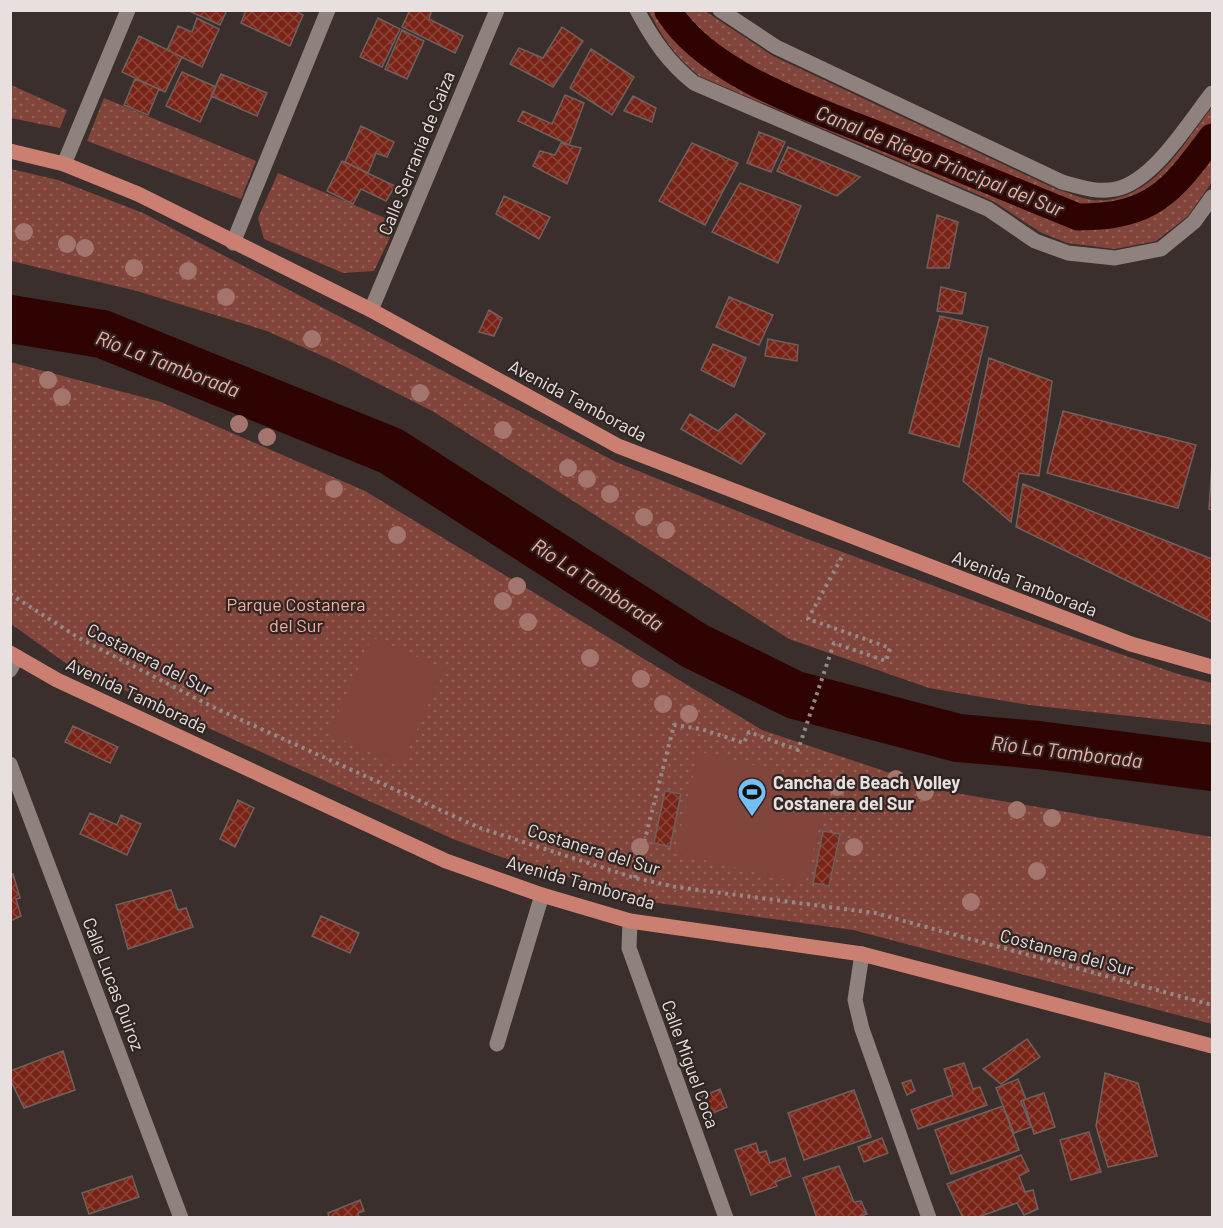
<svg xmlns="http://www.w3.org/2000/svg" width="1223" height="1228" viewBox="0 0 1223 1228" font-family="Barlow,sans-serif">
<defs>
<pattern id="grass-dots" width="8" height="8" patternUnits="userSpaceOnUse" patternTransform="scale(1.5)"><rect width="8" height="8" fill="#82453b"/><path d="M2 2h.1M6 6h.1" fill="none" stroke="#946057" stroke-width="1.8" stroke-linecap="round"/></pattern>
<pattern id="building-cross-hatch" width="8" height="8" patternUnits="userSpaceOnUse" patternTransform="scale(1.5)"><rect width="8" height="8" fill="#7a2418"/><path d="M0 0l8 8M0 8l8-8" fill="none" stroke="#8d4439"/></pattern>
</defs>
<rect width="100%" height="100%" fill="#3a2f2c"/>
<path fill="url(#grass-dots)" d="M649,11H705L773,56L1056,189C1067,192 1080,198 1092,200C1150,205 1181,147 1212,107V182L1188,216L1156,241L1115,249L1067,243L1040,232L993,201L699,76C676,57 662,38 649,11Z
M11,85L67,110L60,128L11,118Z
M104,98L256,161L241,199L87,141Z
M11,169L58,180L143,213L616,462L799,536L1083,641L1178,674L1212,683V725L1029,705L929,688L789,639L434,412L338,363L267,331L137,291L11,261Z
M278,173L397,223L374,271L343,273L264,239L258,218Z
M10,362L161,402L365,491L762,730L944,791L1212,837V1024L853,930L651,902L501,857L453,839L67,664L11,624Z"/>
<path fill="#82453b" d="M372,637L444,669L401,766L329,734Z
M699,752L830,783L805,884L675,853Z"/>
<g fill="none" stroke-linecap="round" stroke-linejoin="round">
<path stroke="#2f0301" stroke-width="27" d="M668,11C710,78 821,111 893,141C954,166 1016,192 1078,217C1152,217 1171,192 1212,137"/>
<path stroke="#2f0301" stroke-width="48" d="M10,319L102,334L391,451L695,646L795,695L958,738L1038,745L1212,767"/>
</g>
<path fill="url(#building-cross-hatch)" stroke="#6d615e" stroke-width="1.5" d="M187,10H227L220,25Z
M246,10H294L303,15L290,46L241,23Z
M410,10H432L429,19L463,36L455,53L402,27Z
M197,18L219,29L202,67L167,50L178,26L192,32Z
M378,18L400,29L382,67L360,57Z
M562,27L583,41L553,87L510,64L519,48L543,58Z
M402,30L424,41L407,79L385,69Z
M139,36L182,57L165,92L122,72Z
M591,49L634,77L612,115L570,88Z
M182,72L216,87L200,122L166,106Z
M221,74L267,93L257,116L211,96Z
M135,79L159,89L148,115L124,105Z
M565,95L584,103L569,145L518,121L523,111L552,124Z
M633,96L656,108L652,122L624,111Z
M361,126L394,142L387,157L376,153L368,173L345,162Z
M759,132L785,142L771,172L747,163Z
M561,143L581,148L567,184L533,166L540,151L555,155Z
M692,143L738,163L705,225L659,201Z
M788,147L860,177L837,196L777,171Z
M342,161L395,186L386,201L361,189L353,204L327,191Z
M740,183L801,206L778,263L712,232Z
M504,196L550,217L539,239L496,214Z
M937,215L958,222L949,268H927Z
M941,287L966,293L962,314L937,311Z
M729,297L773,315L759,345L716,327Z
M489,310L502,318L494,336L479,332Z
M940,316L988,327L959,447L909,433Z
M768,339L798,345L797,361L765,356Z
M713,344L746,358L734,387L701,370Z
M989,358L1052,381L1039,476L1019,473L1011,522L963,481Z
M1063,411L1196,445L1178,508L1047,473Z
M690,414L718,431L736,414L765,434L741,464L681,429Z
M1212,462V510L1209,509Z
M1023,484L1212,559V622L1016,527Z
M73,726L118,747L110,763L65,742Z
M665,791L681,794L670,847L654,843Z
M238,800L254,808L235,847L220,839Z
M90,813L117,825L121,815L141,824L127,855L80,834Z
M823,831L840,834L829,886L813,883Z
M13,874L20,898L16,899L21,916L10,921V875Z
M171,890L178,910L186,908L193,927L128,949L116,905Z
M321,916L359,933L350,953L312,936Z
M1027,1039L1040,1057L1001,1084L983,1069Z
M63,1051L75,1090L24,1108L10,1079V1071Z
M964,1063L973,1089L980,1087L987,1105L918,1129L911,1110L953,1095L944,1069Z
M1105,1073L1138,1083L1157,1156L1108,1167L1096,1126Z
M1018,1079L1026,1099L1021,1101L1031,1127L1014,1133L996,1088Z
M911,1080L915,1091L907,1095L902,1083Z
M720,1089L727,1107L708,1115L701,1097Z
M854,1090L871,1137L804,1160L788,1113Z
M1044,1093L1055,1127L1034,1134L1023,1100Z
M1003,1106L1019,1150L951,1174L935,1130Z
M1089,1132L1101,1172L1071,1180L1060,1140Z
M882,1138L888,1153L864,1162L858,1147Z
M756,1143L759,1153L766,1151L770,1163L785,1158L791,1176L775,1182L777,1186L751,1195L735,1150Z
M1021,1155L1029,1171L1019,1176L1025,1192L1033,1190L1038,1209L1024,1215L1017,1203L976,1218H963L947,1184Z
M839,1166L854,1202L861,1201L867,1214L855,1218H817L803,1178Z
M132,1176L139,1197L89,1214L82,1193Z
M360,1200L364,1211L358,1213L359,1218H329L328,1213Z"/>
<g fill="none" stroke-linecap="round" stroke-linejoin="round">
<path stroke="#938a87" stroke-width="4" stroke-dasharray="3 4.5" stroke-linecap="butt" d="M10,594L79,638L215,708L480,828L635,878L676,887L875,913L1212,1005
M635,878L674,725L701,729L744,743L749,732L798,750L834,643L886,661L890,648L808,619L843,555"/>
<path stroke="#8e817e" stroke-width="15" d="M637,10C653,40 668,62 694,83L988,209L1035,241L1068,253L1115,258L1161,249L1194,222L1212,197
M720,10L776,47L1062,182C1080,187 1097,193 1116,189C1154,181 1189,122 1212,93
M64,164L128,10
M233,243L328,10
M371,310L497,10
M10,670L17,657
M10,764L181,1218
M630,921L629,948L726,1218
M862,954L855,1000L862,1029L929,1218
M497,1044L542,895"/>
<path stroke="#cb7f71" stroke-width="15" d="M10,151L64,164L138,194L371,310L618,446L1131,644L1212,667
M10,653L57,680L446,861L542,895L630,921L862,954L1212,1046"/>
</g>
<g fill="#a3756c">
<circle cx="24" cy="232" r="9"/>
<circle cx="67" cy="244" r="9"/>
<circle cx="85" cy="248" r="9"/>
<circle cx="134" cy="268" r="9"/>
<circle cx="188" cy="271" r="9"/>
<circle cx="226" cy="297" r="9"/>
<circle cx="312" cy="339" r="9"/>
<circle cx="48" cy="380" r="9"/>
<circle cx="420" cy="393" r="9"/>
<circle cx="62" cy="397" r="9"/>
<circle cx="239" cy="424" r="9"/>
<circle cx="503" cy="430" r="9"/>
<circle cx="267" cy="437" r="9"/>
<circle cx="568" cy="468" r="9"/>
<circle cx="587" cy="479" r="9"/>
<circle cx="334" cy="489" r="9"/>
<circle cx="610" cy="494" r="9"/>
<circle cx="644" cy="517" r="9"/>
<circle cx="666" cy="530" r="9"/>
<circle cx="397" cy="535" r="9"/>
<circle cx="517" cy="586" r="9"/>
<circle cx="503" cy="601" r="9"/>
<circle cx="528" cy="622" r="9"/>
<circle cx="590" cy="658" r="9"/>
<circle cx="641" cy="679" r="9"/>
<circle cx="663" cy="704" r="9"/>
<circle cx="689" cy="714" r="9"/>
<circle cx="896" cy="779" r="9"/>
<circle cx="837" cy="787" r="9"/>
<circle cx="925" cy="792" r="9"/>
<circle cx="1017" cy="810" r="9"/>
<circle cx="1052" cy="818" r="9"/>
<circle cx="640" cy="847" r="9"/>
<circle cx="854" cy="847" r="9"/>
<circle cx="1037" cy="871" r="9"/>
<circle cx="971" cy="902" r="9"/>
</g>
<defs>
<g id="stadium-pin" transform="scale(1.5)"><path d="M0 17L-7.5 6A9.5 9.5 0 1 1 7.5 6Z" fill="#74c0f6" stroke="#2f2523"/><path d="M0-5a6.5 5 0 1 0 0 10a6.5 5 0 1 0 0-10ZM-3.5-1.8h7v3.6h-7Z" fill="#111"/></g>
</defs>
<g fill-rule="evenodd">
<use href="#stadium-pin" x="752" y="792"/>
</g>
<g text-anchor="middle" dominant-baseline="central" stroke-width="4.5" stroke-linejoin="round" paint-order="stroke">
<g font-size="18" fill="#e7e0de" stroke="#2f2523">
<text transform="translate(416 153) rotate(-68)">Calle Serranía de Caiza</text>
<text transform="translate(578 400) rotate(28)">Avenida Tamborada</text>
<text transform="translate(1025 583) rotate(21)">Avenida Tamborada</text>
<text transform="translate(150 659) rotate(27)">Costanera del Sur</text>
<text transform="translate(137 695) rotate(25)">Avenida Tamborada</text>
<text transform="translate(594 849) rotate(17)">Costanera del Sur</text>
<text transform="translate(581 882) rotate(16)">Avenida Tamborada</text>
<text transform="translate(1067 952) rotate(15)">Costanera del Sur</text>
<text transform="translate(114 984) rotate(69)">Calle Lucas Quiroz</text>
<text transform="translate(691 1064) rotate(70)">Calle Miguel Coca</text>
</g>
<g font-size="18" fill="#f9aea0" stroke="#2f2523">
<text x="296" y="604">Parque Costanera<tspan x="296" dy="21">del Sur</tspan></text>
</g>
<g font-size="18" font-weight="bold" fill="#e7e0de" stroke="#2f2523" text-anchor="start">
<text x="773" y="782">Cancha de Beach Volley<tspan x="773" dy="21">Costanera del Sur</tspan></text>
</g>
<g font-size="20" font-style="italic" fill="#faafa1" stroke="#2f2523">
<text transform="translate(940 160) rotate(22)">Canal de Riego Principal del Sur</text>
<text transform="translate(168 363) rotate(21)">Río La Tamborada</text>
<text transform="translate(598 584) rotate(33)">Río La Tamborada</text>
<text transform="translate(1067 751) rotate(7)">Río La Tamborada</text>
</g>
</g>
<rect width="1223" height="1228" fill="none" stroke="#e7e0de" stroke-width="24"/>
</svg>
